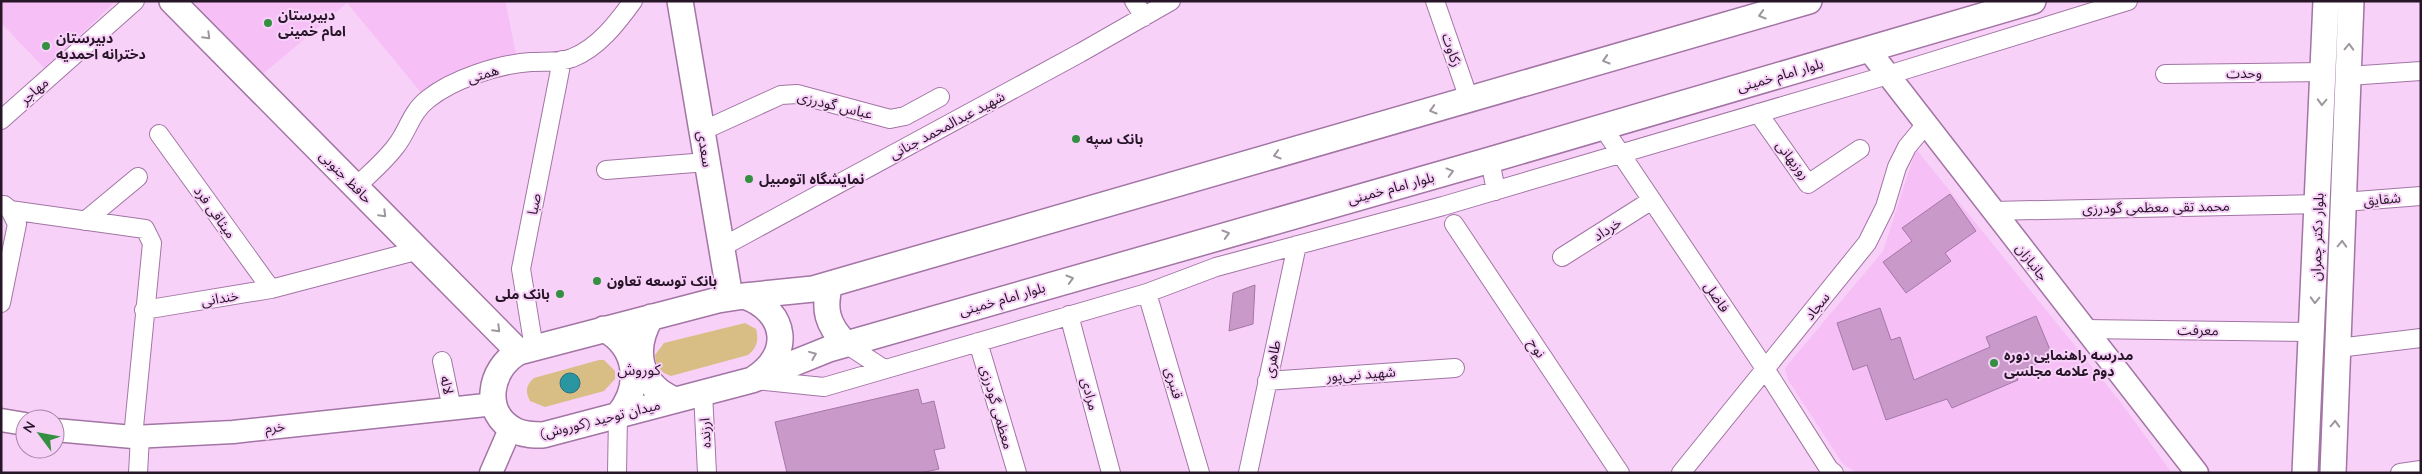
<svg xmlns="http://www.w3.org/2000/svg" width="2422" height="474" viewBox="0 0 2422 474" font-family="Quicksand,'Noto Sans Arabic',sans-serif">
<rect width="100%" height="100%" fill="#f8d1f9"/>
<path fill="#f6c0f7" d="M1,1H116L45,69L1,23Z
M192,1H504L506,4L516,54L445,79L423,95L347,3L263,74Z
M1916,149L2122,404L2172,473H1857L1843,464L1788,380L1785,368L1883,251Z"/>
<path fill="#d8bd84" d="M745,323L756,329C759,340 757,348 748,355L671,376C660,372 656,367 655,355L664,343Z
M599,360H604L615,371V379L604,391L545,407L530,401C525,391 526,385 534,378Z"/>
<path fill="#2996a2" stroke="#286f7d" d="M560 383a10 10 0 1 1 20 0a10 10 0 1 1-20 0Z"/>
<path fill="#c899c9" stroke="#a577a6" d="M1950,194L1976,231L1945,253L1951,261L1906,293L1883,262L1912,241L1902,228Z
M1255,285L1253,324L1229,331L1233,293Z
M1880,308L1891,340L1900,337L1914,380L1990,347L1986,337L2036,316L2053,357L2015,373L2018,380L1952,408L1947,399L1886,420L1867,365L1853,370L1837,323Z
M918,389L922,404L934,401L945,448L934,450L939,469L921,473H787L775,422Z"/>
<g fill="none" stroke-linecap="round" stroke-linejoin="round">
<g stroke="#a275a4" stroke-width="20">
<path id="minor" d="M1134,1L1144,17
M1435,1L1469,99
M2165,74L2324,72
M2348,76L2421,71
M1758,113L1808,184L1860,149
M1,120L135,1
M1602,126L1762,364L1829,469L1834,473
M702,131L781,95L797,94L890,119L905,116L940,97
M159,134L271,289
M1490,160L1496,191
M606,170L707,162
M356,187C369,174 385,161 396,146C408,131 411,112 428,99C453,79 499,64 531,62C544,61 560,63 572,58C598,48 617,23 633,1
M2343,202L2421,196
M10,210L145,229L152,243L133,437
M1993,211L2319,204
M85,221L138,177
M1454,224L1620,473
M722,247L1080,53L1171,1
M1562,257L1652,200
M1147,293L1200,473
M1,303L17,224L10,210L4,205
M144,310L271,289L419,250
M1069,315L1111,473
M2084,329L2313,332
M978,342L1017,473
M846,344L884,369
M534,348L521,269L562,60
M2338,348L2421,338
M442,361L452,409
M755,380L824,387L1147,293L1216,267L1443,206L1888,75L2128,1
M1267,381L1455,368
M703,393L707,473
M138,473L140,437
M617,473L618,415
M1248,473L1297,245
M1681,473L1867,243L1885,207L1897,167L1907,147L1926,124
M2400,473L2421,470"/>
</g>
<g stroke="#a275a4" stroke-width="25">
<path id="tertiary" d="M1868,49L2197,473
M1,420L25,424
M55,430L133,437L233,432L495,404
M491,473L511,427"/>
</g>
<g stroke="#a275a4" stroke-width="28">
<path id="secondary" d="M172,1L519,352
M680,1L730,297
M830,284C823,309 827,325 846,344
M744,296L813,289L1809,1
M744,296C788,311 793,356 752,380L543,435C534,435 525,435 516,431C481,414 489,368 519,352L718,300Z
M651,317C632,349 638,385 675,400
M604,329C638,347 642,387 618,415
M752,380L829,349L1490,160L2033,1
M2305,473L2326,1
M2333,473L2351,1"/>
</g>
<use href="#minor" stroke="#fff" stroke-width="18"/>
<use href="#tertiary" stroke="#fff" stroke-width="22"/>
<use href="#secondary" stroke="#fff" stroke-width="25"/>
</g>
<defs><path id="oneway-chevron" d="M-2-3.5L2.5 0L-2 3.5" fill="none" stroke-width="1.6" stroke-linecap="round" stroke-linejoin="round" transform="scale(1.25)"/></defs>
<g stroke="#9e969e">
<use href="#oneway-chevron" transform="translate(1762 15) rotate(164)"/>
<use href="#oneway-chevron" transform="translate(207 36) rotate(45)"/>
<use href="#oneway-chevron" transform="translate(2349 47) rotate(-88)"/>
<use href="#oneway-chevron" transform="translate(1606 60) rotate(164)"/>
<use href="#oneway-chevron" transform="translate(2322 102) rotate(92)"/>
<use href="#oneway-chevron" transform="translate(1433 110) rotate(164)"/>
<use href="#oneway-chevron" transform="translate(1277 155) rotate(164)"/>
<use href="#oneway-chevron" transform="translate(1450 172) rotate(-15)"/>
<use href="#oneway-chevron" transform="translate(383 214) rotate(45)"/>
<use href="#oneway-chevron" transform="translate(1226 234) rotate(-16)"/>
<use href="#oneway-chevron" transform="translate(2342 244) rotate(-88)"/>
<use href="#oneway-chevron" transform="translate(1070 279) rotate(-16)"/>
<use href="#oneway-chevron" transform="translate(2315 300) rotate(92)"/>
<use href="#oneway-chevron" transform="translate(497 329) rotate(45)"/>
<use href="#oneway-chevron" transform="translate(813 355) rotate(-22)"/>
<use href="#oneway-chevron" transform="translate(2335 424) rotate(-88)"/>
</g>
<g fill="#348f40" stroke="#f8d1f9" stroke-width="2">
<circle cx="268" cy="23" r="5"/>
<circle cx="46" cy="46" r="5"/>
<circle cx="1076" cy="139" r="5"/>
<circle cx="749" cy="179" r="5"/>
<circle cx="597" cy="281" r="5"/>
<circle cx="560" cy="294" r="5"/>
<circle cx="1994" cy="363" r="5"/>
</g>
<g text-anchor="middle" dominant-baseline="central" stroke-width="4" stroke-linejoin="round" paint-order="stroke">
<g font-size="14" font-weight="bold" fill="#271528" stroke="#f8d1f9" text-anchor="start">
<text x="278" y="15">دبیرستان<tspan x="278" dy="16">امام خمینی</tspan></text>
<text x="56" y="38">دبیرستان<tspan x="56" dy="16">دخترانه احمدیه</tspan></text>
<text x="1086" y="139">بانک سپه</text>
<text x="759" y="179">نمایشگاه اتومبیل</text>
<text x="607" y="281">بانک توسعه تعاون</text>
<text x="550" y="294" text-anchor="end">بانک ملی</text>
<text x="2004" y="355">مدرسه راهنمایی دوره<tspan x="2004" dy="16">دوم علامه مجلسی</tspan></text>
</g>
<g font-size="14" fill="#271528" stroke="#f8d1f9">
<text transform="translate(1452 50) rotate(71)">زکاوت</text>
<text transform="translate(2244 73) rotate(-1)">وحدت</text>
<text transform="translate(483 74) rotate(-17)">همتی</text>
<text transform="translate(1780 75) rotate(-16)">بلوار امام خمینی</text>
<text transform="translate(34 91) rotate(-42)">مهاجر</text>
<text transform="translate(835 105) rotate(14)">عباس گودرزی</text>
<text transform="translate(947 125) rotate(-28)">شهید عبدالمحمد جنانی</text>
<text transform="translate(705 149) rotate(81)">سعدی</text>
<text transform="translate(1793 160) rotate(52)">روزبهانی</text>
<text transform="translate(346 177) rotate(45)">حافظ جنوبی</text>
<text transform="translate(1391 188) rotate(-15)">بلوار امام خمینی</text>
<text transform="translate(2382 199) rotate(-5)">شقایق</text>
<text transform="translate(534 204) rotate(-79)">صبا</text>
<text transform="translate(2156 207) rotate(-1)">محمد تقی معظمی گودرزی</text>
<text transform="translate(215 212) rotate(54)">میثاقی فرد</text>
<text transform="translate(1607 229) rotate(-33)">خرداد</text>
<text transform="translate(2317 237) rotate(-88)">بلوار دکتر چمران</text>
<text transform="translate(2032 262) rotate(52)">جانبازان</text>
<text transform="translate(1717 297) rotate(56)">فاضل</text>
<text transform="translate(220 298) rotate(-9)">خندانی</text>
<text transform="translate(1002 299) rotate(-16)">بلوار امام خمینی</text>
<text transform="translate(1817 306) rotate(-51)">سجاد</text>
<text transform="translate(2198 330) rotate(1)">معرفت</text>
<text transform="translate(1537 348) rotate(56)">نوح</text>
<text transform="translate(1272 359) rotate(-78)">طاهری</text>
<text transform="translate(1361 374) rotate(-4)">شهید نبی‌پور</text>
<text transform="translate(1174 383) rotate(74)">قنبری</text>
<text transform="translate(447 385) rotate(78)">لاله</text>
<text transform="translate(1090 394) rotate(75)">مرادی</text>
<text transform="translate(997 407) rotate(74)">معظمی گودرزی</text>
<text transform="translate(600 419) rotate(-14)">میدان توحید (کوروش)</text>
<text transform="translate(275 427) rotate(-6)">خرم</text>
<text transform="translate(705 433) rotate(-93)">ارزنده</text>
</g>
<g font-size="15" fill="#271528" stroke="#f8d1f9">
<text x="639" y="369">کوروش</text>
</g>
</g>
<rect width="2422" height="474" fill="none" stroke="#271528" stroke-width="5"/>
<g transform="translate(40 434) rotate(302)"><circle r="24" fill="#f8d1f9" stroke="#a486a5"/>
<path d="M0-4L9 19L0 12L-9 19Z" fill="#348f40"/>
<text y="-8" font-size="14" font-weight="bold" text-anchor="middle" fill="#271528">N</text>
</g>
</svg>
